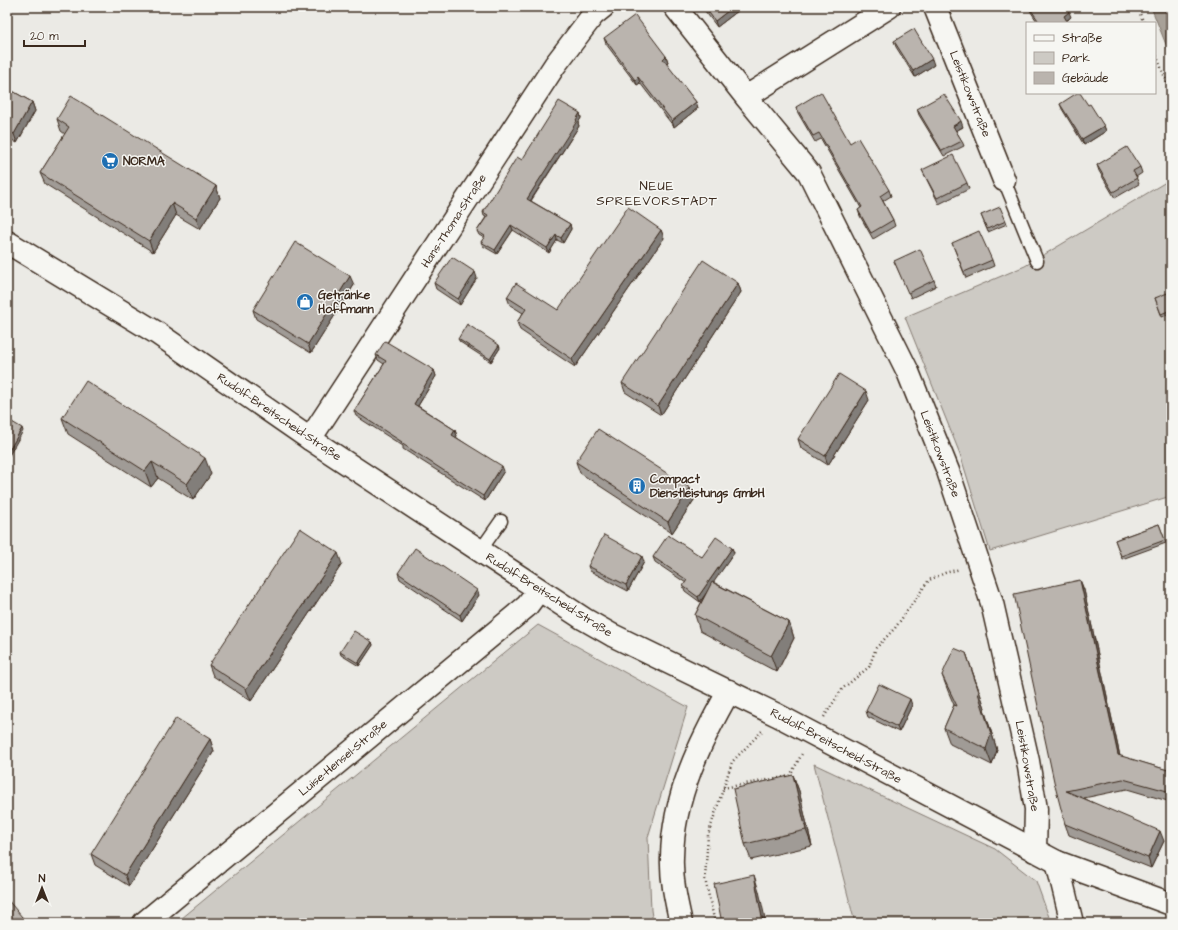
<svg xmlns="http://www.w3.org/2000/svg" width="1178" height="930" viewBox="0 0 1178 930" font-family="'Architects Daughter',sans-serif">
<rect width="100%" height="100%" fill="#ebeae5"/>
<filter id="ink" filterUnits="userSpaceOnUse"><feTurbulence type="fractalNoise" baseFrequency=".025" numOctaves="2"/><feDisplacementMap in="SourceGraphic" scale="8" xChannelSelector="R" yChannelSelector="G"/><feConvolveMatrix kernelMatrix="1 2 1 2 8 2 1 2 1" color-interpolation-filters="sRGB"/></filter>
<g filter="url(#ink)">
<path fill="#cdcac4" stroke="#847a71" d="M1171,179V496L990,551L960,454L905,317L1025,266Z
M538,625L688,707L648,837L651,910L653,923H176Z
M814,764L995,849L1036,881L1049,917L1020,923H855Z"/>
<path fill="#a8a198" stroke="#7c7167" d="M1151,7H1171V57Z"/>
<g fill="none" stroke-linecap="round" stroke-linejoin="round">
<g stroke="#3b2a1e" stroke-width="15">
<path id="service" d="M1004,180L1037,261
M480,551L501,521"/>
</g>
<g stroke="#3b2a1e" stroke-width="25">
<path id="minor" d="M675,7L746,97L809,173L908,372L948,471L992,603L1028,761L1036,809L1035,851
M935,7L1004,180
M746,97L889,7
M310,439L555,65L593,15L603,7
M1057,862L1171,904
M144,923L527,606L539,590
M681,923C676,901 671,879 672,857C673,797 700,742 729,691"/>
</g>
<g stroke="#3b2a1e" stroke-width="25">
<path id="secondary" d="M7,242L157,333L310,439L584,619L612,635L777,715L1057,862L1072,923"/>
</g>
<path stroke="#3b2a1e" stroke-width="2.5" stroke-dasharray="1 3" stroke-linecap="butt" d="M1137,7L1144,23
M1155,52L1171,93
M824,717L842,689L869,667L876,648L895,628L929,580L945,573L960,569
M723,788L790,776L803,752
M715,923L705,879L708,835L732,762L762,731"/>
<use href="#service" stroke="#f6f6f2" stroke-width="12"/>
<use href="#minor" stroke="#f6f6f2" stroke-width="22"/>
<use href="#secondary" stroke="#f6f6f2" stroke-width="22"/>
</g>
<path fill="#a09b96" stroke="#3b2a1e" d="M702,7H743L717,27Z
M1029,7L1071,17L1067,21L1068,23H1038L1031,12Z
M604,38L666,56L668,62L666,64L696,102L698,108L674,127L640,83L637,85L606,44Z
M894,41L934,65L915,77L896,47Z
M7,88L32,102L35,111L17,143L7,137Z
M1060,104L1088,105L1104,126L1106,131L1084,145L1062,109Z
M796,107L850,143L889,190L891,196L883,201L893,220L895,226L873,239L860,216L858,210L861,208L821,139L815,142L798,113Z
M917,109L963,127L956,131L962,141L964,146L944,156L919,115Z
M580,113L581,118L578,123L579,126L531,201L570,224L571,229L563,243L557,240L549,253L513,230L497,254L483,246L481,242L484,238L479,235L477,231L486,217L484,216L483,212Z
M57,119L216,186L220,198L200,229L176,215L153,252L45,184L40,173L65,134L61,131Z
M1097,165L1140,167L1142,173L1136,177L1139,184L1115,198L1099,171Z
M922,170L967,183L969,189L939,204Z
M981,215L1006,221L1007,224L988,232Z
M661,230L664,238L575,367L520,330L517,322L523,313L510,305L507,297L558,310Z
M952,243L992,260L994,266L966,278Z
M894,261L934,280L936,286L911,298Z
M477,278L460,305L436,289L434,283Z
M738,283L741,292L661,415L625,392L622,383Z
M354,285L311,353L256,319L253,310Z
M1171,296V313L1162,317L1155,298Z
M458,339L500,348L491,362L460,342Z
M376,355L434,370L436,376L418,406L455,430L457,436L456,437L504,471L485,501L403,449V446L356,416L354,411L384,364L378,360Z
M869,400L828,465L801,448L798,439Z
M62,418L211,474L193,500L158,478L151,487L68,434Z
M576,462L690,488L694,500L672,533L580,473Z
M1159,524L1166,543L1122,559L1115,540Z
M732,548L734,553L713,582L789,622L794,638L777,672L700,631L695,615L707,591L700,602L685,591L683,586L686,583L655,562L653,557H702Z
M644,562L628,591L590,571L588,566Z
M342,564L251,701L213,676L209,665Z
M398,573L479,595L462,621L400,579Z
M1080,580L1084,590L1120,756L1171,771V802L1127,789L1084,798L1164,841L1151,868L1069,835L1065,824Z
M372,642L373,645L359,666L341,655L340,652Z
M966,653L985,708L984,709L997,750L992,765L950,744L944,728L954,705L948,691L942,675Z
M912,705L899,732L868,717L866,711Z
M210,739L214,751L129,886L95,865L91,854Z
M793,775L799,791L812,846L751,860L745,844Z"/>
<path fill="#827e7a" stroke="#3b2a1e" d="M733,7H743L717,27L715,21Z
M1069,12L1071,17L1066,21L1064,16Z
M666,56L668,62L665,65L663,59Z
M932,59L934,65L915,77L913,71Z
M638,77L640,83L637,85L635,80Z
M32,102L35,111L17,143L14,134Z
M696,102L698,108L674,127L672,121Z
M580,113L581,118L578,123L579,126L529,203L527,199Z
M961,121L963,127L955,131L953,126Z
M1104,126L1106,131L1084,145L1082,139Z
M216,186L220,198L200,229L196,218Z
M172,203L176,215L153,252L149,241Z
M570,224L571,229L563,243L561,238Z
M511,225L513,230L497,254L495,250Z
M661,230L664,238L575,367L572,359Z
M556,235L557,240L549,253L547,248Z
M475,272L477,278L460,305L458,299Z
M350,276L354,285L311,353L308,344Z
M738,283L741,292L661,415L658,406Z
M499,345L500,348L491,362L490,359Z
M434,370L436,376L416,409L414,404Z
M866,391L869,400L828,465L825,456Z
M22,428L23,431L7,459V454Z
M455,430L457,436L454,440L452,435Z
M205,458L211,474L193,500L187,484Z
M152,462L158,478L151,487L145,471Z
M502,466L504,471L485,501L483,496Z
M690,488L694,500L672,533L668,522Z
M732,548L734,553L700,602L698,597Z
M338,553L342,564L251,701L246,689Z
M642,556L644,562L628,591L626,585Z
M1080,580L1084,590L1122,766L1118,755Z
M477,590L479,595L462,621L460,615Z
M789,622L794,638L777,672L771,656Z
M372,642L373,645L359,666L358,663Z
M966,653L985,708L984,709L997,750L992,765L986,749L978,693Z
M910,699L912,705L899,732L897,727Z
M210,739L214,751L129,886L125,875Z
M793,775L799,791L812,846L806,830Z
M1160,831L1164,841L1151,868L1148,858Z
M754,875L759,891L766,923H763Z"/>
<path fill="#bab4ae" stroke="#3b2a1e" d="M705,7H733L715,21Z
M1029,7H1066L1069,12L1064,16L1068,23H1040Z
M635,15L666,56L663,59L696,102L672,121L638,77L635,80L604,38Z
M914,29L932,59L913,71L894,41Z
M7,88L32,102L14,134L7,130Z
M821,92L850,143L858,138L889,190L880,196L893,220L871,233L858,210L862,207L819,133L813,136L796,107Z
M1077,93H1080L1088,105L1090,104L1104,126L1082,139L1060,104Z
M944,94L961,121L953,126L962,141L942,151L917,109Z
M71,96L216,186L196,218L172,203L149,241L40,173L69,127L57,119Z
M559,101L580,113L576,120L577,121L527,199L570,224L561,238L556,235L547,248L511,225L495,250L481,242L485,236L477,231L488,215L483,212L517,157L522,160Z
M1127,147L1140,167L1133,171L1137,178L1113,192L1097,165Z
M953,155L967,183L937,198L922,170Z
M628,207L661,230L572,359L517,322L526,309L507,297L516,283L558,310Z
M1000,207L1006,221L987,229L981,215Z
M979,231L992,260L964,272L952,243Z
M295,242L350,276L308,344L253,310Z
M920,249L934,280L908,293L894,261Z
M452,257L475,272L458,299L434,283Z
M703,260L738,283L658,406L622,383Z
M1170,292L1171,296V310L1161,314L1155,298Z
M467,324L499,345L490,359L458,339Z
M385,341L434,370L414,404L455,430L452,435L502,466L483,496L401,443L402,442L354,411L386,361L376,355Z
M839,374L866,391L825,456L798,439Z
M86,381L205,458L187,484L152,462L145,471L62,418Z
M7,419L22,428L7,454Z
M598,429L690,488L668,522L576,462Z
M1159,524L1165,540L1121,556L1115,540Z
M300,528L338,553L246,689L209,665Z
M604,535L642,556L626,585L588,566Z
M668,535L702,557L716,537L732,548L698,597L683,586L687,580L653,557Z
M415,548L477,590L460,615L398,573Z
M1080,580L1118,755L1171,771V792L1123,779L1066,791L1160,831L1148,858L1065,824L1055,786L1014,594Z
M712,582L789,622L771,656L695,615Z
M354,631L372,642L358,663L340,652Z
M954,648L966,653L979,692L978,693L991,734L986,749L944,728L954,705L957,706L942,675Z
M879,684L910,699L897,727L866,711Z
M176,718L210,739L125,875L91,854Z
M793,775L806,830L745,844L733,789Z
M754,875L763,923H722L714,884Z
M7,899L27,923H7Z"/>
</g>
<defs>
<g id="supermarket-disc" transform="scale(0.9)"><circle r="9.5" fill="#1f6fb2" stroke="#f6f6f2"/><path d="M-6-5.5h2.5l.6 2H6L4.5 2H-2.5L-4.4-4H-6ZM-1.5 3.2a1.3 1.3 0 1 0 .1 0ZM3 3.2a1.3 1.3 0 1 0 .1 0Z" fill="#fff"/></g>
<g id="shop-disc" transform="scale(0.9)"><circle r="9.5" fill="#1f6fb2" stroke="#f6f6f2"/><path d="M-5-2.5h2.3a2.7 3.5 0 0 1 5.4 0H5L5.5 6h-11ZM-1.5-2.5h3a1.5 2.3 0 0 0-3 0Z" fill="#fff"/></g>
<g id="building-disc" transform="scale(0.9)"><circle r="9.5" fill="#1f6fb2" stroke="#f6f6f2"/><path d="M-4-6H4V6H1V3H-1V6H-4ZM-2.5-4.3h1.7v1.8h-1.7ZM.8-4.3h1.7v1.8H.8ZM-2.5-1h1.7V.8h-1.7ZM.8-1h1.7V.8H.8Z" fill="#fff"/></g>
</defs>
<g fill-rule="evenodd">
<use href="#supermarket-disc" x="110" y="161"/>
<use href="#shop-disc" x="305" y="302"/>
<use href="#building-disc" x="637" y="486"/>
</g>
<g text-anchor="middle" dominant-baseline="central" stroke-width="3" stroke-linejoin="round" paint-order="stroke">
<g font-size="12" fill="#3b2a1e" stroke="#f6f6f2">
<text transform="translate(970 94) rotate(68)">Leistikowstraße</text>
<text transform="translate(454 221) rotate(-57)">Hans-Thoma-Straße</text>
<text transform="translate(279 417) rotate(34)">Rudolf-Breitscheid-Straße</text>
<text transform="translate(940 454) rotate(69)">Leistikowstraße</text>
<text transform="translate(549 595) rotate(32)">Rudolf-Breitscheid-Straße</text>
<text transform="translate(836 746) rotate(28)">Rudolf-Breitscheid-Straße</text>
<text transform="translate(343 758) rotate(-40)">Luise-Hensel-Straße</text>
<text transform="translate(1027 766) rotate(80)">Leistikowstraße</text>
</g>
<g font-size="12" font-weight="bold" fill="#3b2a1e" stroke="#f6f6f2" text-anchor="start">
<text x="123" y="161">NORMA</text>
<text x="318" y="295">Getränke<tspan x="318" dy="14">Hoffmann</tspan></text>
<text x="650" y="479">Compact<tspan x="650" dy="14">Dienstleistungs GmbH</tspan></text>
</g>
<g font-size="13" letter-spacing="1" fill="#3b2a1e" stroke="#f6f6f2">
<text x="657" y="186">NEUE<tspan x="657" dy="15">SPREEVORSTADT</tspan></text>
</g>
</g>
<rect width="1178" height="930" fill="none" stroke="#f6f6f2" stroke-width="24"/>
<rect x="12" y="12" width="1154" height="906" fill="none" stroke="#3b2a1e" stroke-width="1.5" filter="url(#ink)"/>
<rect x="1026" y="22" width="130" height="72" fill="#f6f6f2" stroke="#aba49d"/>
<rect x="1034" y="35" width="20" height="6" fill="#f6f6f2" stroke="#aba49d"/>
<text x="1062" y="42" font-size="12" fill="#3b2a1e">Straße</text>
<rect x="1034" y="52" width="20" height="12" fill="#cdcac4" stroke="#aba49d"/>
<text x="1062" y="62" font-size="12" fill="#3b2a1e">Park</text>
<rect x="1034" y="72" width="20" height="12" fill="#bab4ae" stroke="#aba49d"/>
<text x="1062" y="82" font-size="12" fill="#3b2a1e">Gebäude</text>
<g transform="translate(42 888)" stroke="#f6f6f2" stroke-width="3" paint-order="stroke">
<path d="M0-3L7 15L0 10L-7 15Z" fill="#3b2a1e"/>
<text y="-6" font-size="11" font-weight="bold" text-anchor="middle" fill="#3b2a1e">N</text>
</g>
<path d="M24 40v6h61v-6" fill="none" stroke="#3b2a1e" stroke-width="2"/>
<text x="30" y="40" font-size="12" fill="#3b2a1e" stroke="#f6f6f2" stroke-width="3" paint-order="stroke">20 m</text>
</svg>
